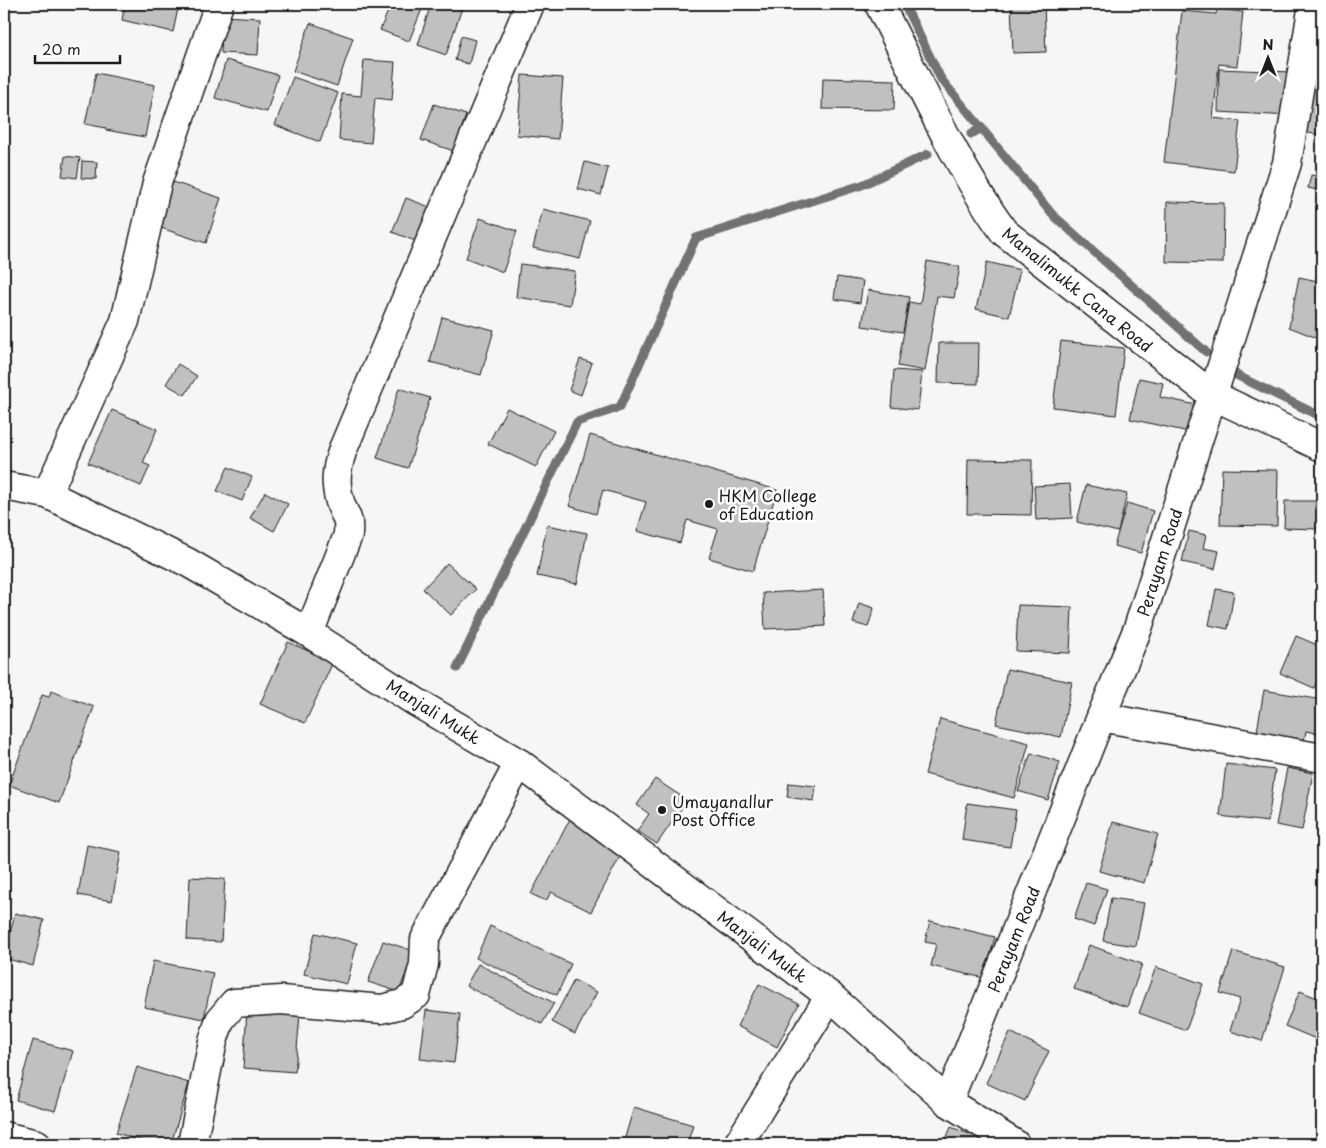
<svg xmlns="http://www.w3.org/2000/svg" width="1326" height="1148" viewBox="0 0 1326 1148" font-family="'Playpen Sans',sans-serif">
<rect width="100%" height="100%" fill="#f6f6f6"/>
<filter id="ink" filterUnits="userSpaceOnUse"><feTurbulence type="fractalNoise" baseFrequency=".02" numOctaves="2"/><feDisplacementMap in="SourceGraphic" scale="10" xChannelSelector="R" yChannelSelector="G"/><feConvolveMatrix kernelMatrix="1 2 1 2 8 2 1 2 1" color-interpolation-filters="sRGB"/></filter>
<g filter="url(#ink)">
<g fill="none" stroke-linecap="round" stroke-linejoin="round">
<path stroke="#727272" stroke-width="9" d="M904,4L941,79L1052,214L1206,352
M971,134L982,128
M1232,371L1238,376L1322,417
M457,668L577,422L620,407L696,238L862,185L928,154"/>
</g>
<path fill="#c0c0c0" stroke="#1c1c1c" d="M125,4H179L173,32L122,20Z
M391,4H424L409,41L380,30Z
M431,4L463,5L446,55L418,45Z
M1011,4H1044L1046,52L1013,53Z
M1172,4H1214V10L1172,9Z
M1217,9L1243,12L1237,66L1219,64L1213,118L1240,121L1234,171L1164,162L1182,11L1216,14Z
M223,16L260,18L258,55L221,53Z
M310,23L353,38L337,86L293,71Z
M1322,27V135L1301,132Z
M461,36L475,40L469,64L455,60Z
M226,60L278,75L267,112L215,98Z
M364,60L395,62L392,100L375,98L371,143L339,140L342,94L361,96Z
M1219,69L1292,72L1290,116L1218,112Z
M96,73L155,85L145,137L106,130V128L85,124Z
M522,75L563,78L558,139L517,135Z
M293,77L338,93L320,142L275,125Z
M823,78L895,80L894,110L822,109Z
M434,104L466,115L454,151L421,140Z
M65,156L80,158L77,178L62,176Z
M82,161L97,162L96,179L81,178Z
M585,162L608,168L601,195L578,189Z
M1311,175L1322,177V191L1308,188Z
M173,182L221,198L206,243L158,227Z
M406,198L440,211L426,245L392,232Z
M1167,202L1224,203L1223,263L1166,262Z
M543,209L590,221L580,259L533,248Z
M480,218L517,231L503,272L466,258Z
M927,261L960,267L954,298L937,296L925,371L898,366L909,302L920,304Z
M987,262L1020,270L1009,317L976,309Z
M520,264L575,271L570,305L516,297Z
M837,277L863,281L860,303L834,299Z
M1299,277L1322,282V340L1289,327Z
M868,290L909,297L903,332L862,326Z
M442,317L494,330L481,375L430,362Z
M1061,341L1124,348L1116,415L1053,407Z
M939,343H979L978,384L938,383Z
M580,359L592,363L581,395L569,390Z
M178,364L197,376L185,395L166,384Z
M894,370L922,372L918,410L891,407Z
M1139,378L1163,383L1160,397L1196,405L1189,432L1130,419Z
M399,388L430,398L408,468L377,458Z
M507,408L554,431L536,467L488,444Z
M112,410L157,429L143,463L150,466L141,486L88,463Z
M590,435L777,490L753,571L709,558L718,529L687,520L680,543L637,531L646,502L603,490L596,514L569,506Z
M968,459L1032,460L1031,515L967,514Z
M228,467L252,477L242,501L217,491Z
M1222,469L1278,470L1277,526L1220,525Z
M1070,484L1072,518L1036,520L1034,486Z
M1086,485L1127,494L1118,532L1077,522Z
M265,492L288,504L274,531L250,518Z
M1285,501H1321V529L1284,528Z
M1127,503L1153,511L1141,553L1114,546Z
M547,525L587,533L577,584L537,576Z
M1189,531L1206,535L1203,548L1219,551L1215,569L1182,562Z
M447,563L476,589L451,615L423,589Z
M1216,589L1234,592L1228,629L1209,625Z
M823,590L825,626L765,629L763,593Z
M859,603L874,608L868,627L853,623Z
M1018,605L1072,607L1070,653L1016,651Z
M1296,636L1322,647V669L1314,688L1280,673Z
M288,642L333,662L305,723L260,704Z
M1007,669L1072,682L1061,737L996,724Z
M1264,690L1322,700V734L1306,731L1303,746L1256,737Z
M51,691L94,707L59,803L9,785L42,695L49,697Z
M940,719L1029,743L1014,798L925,774Z
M1031,753L1060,762L1048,800L1018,791Z
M1226,764L1275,770L1268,822L1220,816Z
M1287,768L1313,773L1302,830L1276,825Z
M655,779L687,800L657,844L637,831L649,814L637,805Z
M789,783L816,786L814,801L787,797Z
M967,803L1016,810L1010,847L962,840Z
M571,817L626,845L591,912L551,892L546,901L531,894Z
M1113,822L1158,834L1144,883L1099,871Z
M87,845L121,852L112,901L78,895Z
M190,877L225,879L221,942L187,940Z
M1086,883L1107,889L1094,926L1074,919Z
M1111,898L1144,903L1136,946L1103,941Z
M15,913L44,920L33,966L4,958Z
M930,921L995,937L984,978L931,966L936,944L925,942Z
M490,926L571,964L557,995L476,958Z
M315,933L357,943L347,984L304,974Z
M383,941L414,951L399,992L368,982Z
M1089,945L1142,964L1127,1007L1074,989Z
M1233,951L1285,967L1262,1041L1230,1031L1240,999L1220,993Z
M153,961L213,973L204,1019L144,1007Z
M478,964L554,1003L542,1024L466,986Z
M1156,967L1203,984L1186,1030L1139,1013Z
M574,980L597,992L575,1034L552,1022Z
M759,984L799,1004L777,1047L737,1026Z
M1300,991L1322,1000V1024L1316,1039L1285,1026Z
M426,1010L460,1014L454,1063L420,1059Z
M247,1011L300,1014L295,1072L243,1068Z
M1010,1032L1049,1051L1025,1101L986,1083Z
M33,1040L73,1051L55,1111L16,1100Z
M137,1067L189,1083L171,1144H153L116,1133Z
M634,1107L693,1125L687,1144H623Z
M951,1127L996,1144H944Z
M1170,1137L1189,1144H1167Z"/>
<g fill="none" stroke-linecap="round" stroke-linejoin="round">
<g stroke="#1c1c1c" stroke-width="31">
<path id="minor" d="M879,4C919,81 954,162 1004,232L1212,395L1322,447
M47,494L125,321L157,183L219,4
M309,633L348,535C349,517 347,520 341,505C334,484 336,469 343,449L530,4
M1101,717L1322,758
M948,1102L1101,717L1138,628L1287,163L1313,4
M4,1136L37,1144
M192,1144L213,1041L220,1020L234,1003L281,1000L382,1009L402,1004L416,995L424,964L425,939L519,763
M738,1144L830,996"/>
</g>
<g stroke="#1c1c1c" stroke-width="31">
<path id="tertiary" d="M4,486L47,494L187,562L309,633L416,702L519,763L830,996L948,1102L1015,1144"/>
</g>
<use href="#minor" stroke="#fff" stroke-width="28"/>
<use href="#tertiary" stroke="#fff" stroke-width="28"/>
</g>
</g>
<g fill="#1c1c1c" stroke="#fff" stroke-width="2">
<circle cx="709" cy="504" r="5"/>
<circle cx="662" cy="810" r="5"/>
</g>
<g text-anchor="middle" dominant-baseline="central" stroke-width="5" stroke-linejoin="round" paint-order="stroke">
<g font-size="16" fill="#1c1c1c" stroke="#fff">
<text transform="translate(1078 289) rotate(39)">Manalimukk Cana Road</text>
<text transform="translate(1159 562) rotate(-72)">Perayam Road</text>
<text transform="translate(434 711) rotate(32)">Manjali Mukk</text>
<text transform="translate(1013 939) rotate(-68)">Perayam Road</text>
<text transform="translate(763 946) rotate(37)">Manjali Mukk</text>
</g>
<g font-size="16" fill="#1c1c1c" stroke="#fff" text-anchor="start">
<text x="719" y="495">HKM College<tspan x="719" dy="18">of Education</tspan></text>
<text x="672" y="801">Umayanallur<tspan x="672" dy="18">Post Office</tspan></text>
</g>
</g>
<rect width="1326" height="1148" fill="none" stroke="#fff" stroke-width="20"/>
<rect x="10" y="10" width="1306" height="1128" fill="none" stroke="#1c1c1c" stroke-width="2" filter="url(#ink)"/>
<g transform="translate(1268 58)" stroke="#ffffff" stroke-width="4" paint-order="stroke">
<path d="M0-4L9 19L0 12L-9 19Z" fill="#1c1c1c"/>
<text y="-8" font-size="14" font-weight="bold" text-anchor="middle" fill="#1c1c1c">N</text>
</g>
<path d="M35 55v8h85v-8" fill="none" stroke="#1c1c1c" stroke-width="2.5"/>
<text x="42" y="55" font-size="15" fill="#1c1c1c" stroke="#ffffff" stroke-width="4" paint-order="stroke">20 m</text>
</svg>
